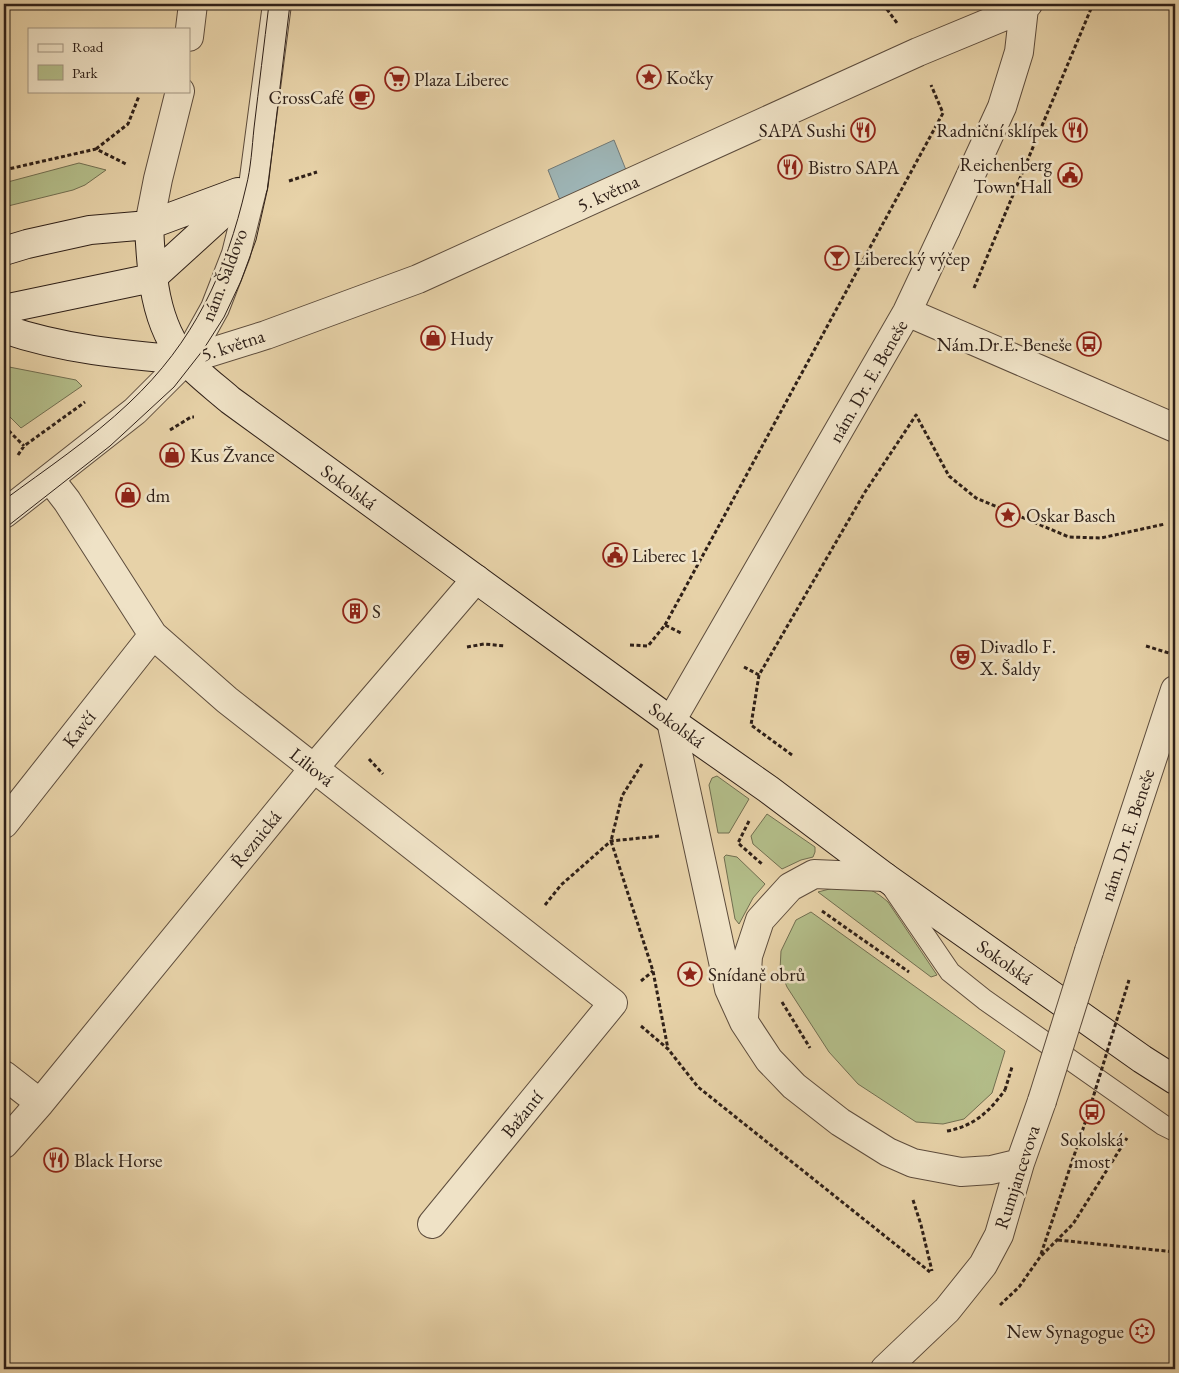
<svg xmlns="http://www.w3.org/2000/svg" width="1179" height="1373" viewBox="0 0 1179 1373" font-family="'EB Garamond',serif">
<rect width="100%" height="100%" fill="#e7d2a8"/>
<filter id="stains"><feTurbulence type="fractalNoise" baseFrequency=".004" numOctaves="4"/><feColorMatrix values="0 0 0 0 .2 0 0 0 0 .09 0 0 0 0 .02 0 0 0 .5 -.17"/></filter>
<radialGradient id="worn" r=".72"><stop offset=".6" stop-color="#630" stop-opacity="0"/><stop offset="1" stop-color="#630" stop-opacity=".3"/></radialGradient>
<path fill="#b3bd89" stroke="#716e50" d="M79,163L106,170L85,185L73,190L4,207V183Z
M4,366L76,380L82,386L21,428L4,411Z
M717,776L749,799L729,833H718L709,785L712,778Z
M767,814L815,847V852L813,857L801,860L782,869L753,844L751,836Z
M726,855L737,857L765,884L753,898L739,924L735,919L724,857Z
M841,886C862,886 871,887 888,902L937,975L931,977L818,892Z
M811,912L1005,1051L992,1093L964,1119L943,1124L916,1122L858,1084L829,1052L787,987L780,970L781,951L796,920Z"/>
<path fill="#9db4b5" stroke="#717976" d="M614,140L626,170L560,200L548,170Z"/>
<g fill="none" stroke-linecap="round" stroke-linejoin="round">
<g stroke="#5d4c3c" stroke-width="22">
<path id="service" d="M892,887L950,972L985,1000L1163,1125L1175,1131"/>
</g>
<g stroke="#5d4c3c" stroke-width="30">
<path id="pedestrian" d="M946,229L1002,107L1019,52L1024,8L1028,4
M186,360L266,335L418,279L918,52L1024,8"/>
</g>
<g stroke="#5d4c3c" stroke-width="30">
<path id="minor" d="M946,229L907,312L671,721L729,989L744,1022L769,1060L794,1086L840,1122L888,1152L913,1163L961,1172L991,1170L1020,1163
M907,312L1175,428
M50,479L67,501L153,635L227,700L613,1003L432,1224
M4,514L135,411L186,360L215,308L236,254L253,186L277,4
M4,824L153,635
M1089,951L1175,690
M744,1018L748,956L760,920L790,887L814,874L885,877
M4,1075L40,1103
M4,1144L40,1103L314,768L476,579
M885,1369L947,1310L983,1265L999,1235L1020,1163L1042,1101"/>
</g>
<g stroke="#5d4c3c" stroke-width="30">
<path id="tertiary" d="M189,37L193,4
M149,225L158,179L180,91"/>
</g>
<g stroke="#2f2018" stroke-width="30">
<path id="secondary" d="M149,225C151,271 154,325 186,361C199,375 215,387 230,400L671,721L768,789L885,877L1142,1059L1175,1080
M4,251L27,244L90,230L149,225L238,192
M4,309L152,278L253,186
M4,329C62,349 124,355 186,360"/>
</g>
<path stroke="#2f2018" stroke-width="3" stroke-dasharray="4 2.5" stroke-linecap="butt" d="M883,4L897,23
M96,149L128,124L139,96
M4,170L96,149L126,164
M289,181L317,172
M974,288L1093,4
M4,426L24,446
M170,430L191,417H194
M18,455L24,446L85,402
M665,625L943,113L931,85
M630,645L648,646L665,625L681,633
M1146,646L1172,654
M467,647L484,644L505,646
M744,667L759,675
M792,755L751,725L759,675L865,492L916,415L949,476L976,498L1069,537L1101,538L1165,524
M369,759L383,774
M642,764L622,796L611,841L653,971L668,1049
M749,821L738,843L762,864
M545,905L561,885L611,841L660,836
M822,911L909,972
M641,981L653,971
M782,1002L810,1048
M641,1026L668,1049L698,1087L930,1272
M947,1131C974,1126 989,1112 1005,1090
M913,1200L921,1225L932,1271
M1058,1240L1175,1252
M1041,1254L1088,1114
M1000,1305L1019,1287L1040,1257L1073,1224L1127,1138"/>
<use href="#service" stroke="#efe2c6" stroke-width="20"/>
<use href="#pedestrian" stroke="#efe2c6" stroke-width="28"/>
<use href="#minor" stroke="#efe2c6" stroke-width="28"/>
<use href="#tertiary" stroke="#efe2c6" stroke-width="28"/>
<use href="#secondary" stroke="#efe2c6" stroke-width="28"/>
<path stroke="#2f2018" stroke-width="1" d="M4,500C46,469 91,439 129,403C194,342 226,273 246,187C251,168 252,147 254,128C259,86 264,45 269,4
M4,529L110,446L174,387L203,350L224,317L241,281L256,240L268,187L290,4"/>
<g stroke="#5d4c3c" stroke-width="30" stroke-linecap="butt">
<path id="minor-bridge" d="M1042,1101L1089,951"/>
</g>
<path stroke="#2f2018" stroke-width="3" stroke-dasharray="4 2.5" stroke-linecap="butt" d="M1005,1090L1012,1067
M1088,1114L1129,980"/>
<use href="#minor-bridge" stroke="#efe2c6" stroke-width="28"/>
</g>
<defs>
<g id="sight-ring" transform="scale(1.25)"><circle r="9.5" fill="#efe2c6" stroke="#8f2418" stroke-width="1.5"/><path d="M0-6L1.8-2.2L6-1.7L2.9 1.2L3.7 5.4L0 3.3L-3.7 5.4L-2.9 1.2L-6-1.7L-1.8-2.2Z" fill="#8f2418"/></g>
<g id="supermarket-ring" transform="scale(1.25)"><circle r="9.5" fill="#efe2c6" stroke="#8f2418" stroke-width="1.5"/><path d="M-6-5.5h2.5l.6 2H6L4.5 2H-2.5L-4.4-4H-6ZM-1.5 3.2a1.3 1.3 0 1 0 .1 0ZM3 3.2a1.3 1.3 0 1 0 .1 0Z" fill="#8f2418"/></g>
<g id="cafe-ring" transform="scale(1.25)"><circle r="9.5" fill="#efe2c6" stroke="#8f2418" stroke-width="1.5"/><path d="M-5.5-4.5H6V0H3Q3 3.5 0 3.5H-2.5Q-5.5 3.5-5.5 0ZM3-3.2v2h1.7v-2ZM-6 4.5H4V6H-6Z" fill="#8f2418"/></g>
<g id="restaurant-ring" transform="scale(1.25)"><circle r="9.5" fill="#efe2c6" stroke="#8f2418" stroke-width="1.5"/><path d="M-5-6h1v4h1v-4h1v4h1v-4h1v5L-1.5 .5V6h-2V.5L-5-1ZM5-6V6H3V1.5H1.5Q1.5-4 5-6Z" fill="#8f2418"/></g>
<g id="civic-ring" transform="scale(1.25)"><circle r="9.5" fill="#efe2c6" stroke="#8f2418" stroke-width="1.5"/><path d="M-.6-6.5H3V-4.5H.6V-3L4-1V1h2V6H-6V1h2V-1L-.6-3ZM-1.2 2.5V6h2.4V2.5Z" fill="#8f2418"/></g>
<g id="bar-ring" transform="scale(1.25)"><circle r="9.5" fill="#efe2c6" stroke="#8f2418" stroke-width="1.5"/><path d="M-6-5H6L.8 .8V4.5H3.5V6h-7V4.5H-.8V.8Z" fill="#8f2418"/></g>
<g id="shop-ring" transform="scale(1.25)"><circle r="9.5" fill="#efe2c6" stroke="#8f2418" stroke-width="1.5"/><path d="M-5-2.5h2.3a2.7 3.5 0 0 1 5.4 0H5L5.5 6h-11ZM-1.5-2.5h3a1.5 2.3 0 0 0-3 0Z" fill="#8f2418"/></g>
<g id="bus-ring" transform="scale(1.25)"><circle r="9.5" fill="#efe2c6" stroke="#8f2418" stroke-width="1.5"/><path d="M-5-6H5V4H4V6H2V4H-2V6H-4V4H-5ZM-3.5-4V0h7V-4ZM-3.5 1.2v1.5H-2V1.2ZM2 1.2v1.5H3.5V1.2Z" fill="#8f2418"/></g>
<g id="building-ring" transform="scale(1.25)"><circle r="9.5" fill="#efe2c6" stroke="#8f2418" stroke-width="1.5"/><path d="M-4-6H4V6H1V3H-1V6H-4ZM-2.5-4.3h1.7v1.8h-1.7ZM.8-4.3h1.7v1.8H.8ZM-2.5-1h1.7V.8h-1.7ZM.8-1h1.7V.8H.8Z" fill="#8f2418"/></g>
<g id="theatre-ring" transform="scale(1.25)"><circle r="9.5" fill="#efe2c6" stroke="#8f2418" stroke-width="1.5"/><path d="M-5-5.5Q0-4 5-5.5V0Q5 5 0 6Q-5 5-5 0ZM-3.3-2.5H-1v1.5H-3.3ZM1-2.5H3.3v1.5H1ZM-2.8 1Q0 5.5 2.8 1Z" fill="#8f2418"/></g>
<g id="synagogue-ring" transform="scale(1.25)"><circle r="9.5" fill="#efe2c6" stroke="#8f2418" stroke-width="1.5"/><path d="M0-6.5L5.6 3.2H-5.6ZM0 6.5L5.6-3.2H-5.6Z" fill="#8f2418"/></g>
</defs>
<g fill-rule="evenodd">
<use href="#sight-ring" x="649" y="77"/>
<use href="#supermarket-ring" x="397" y="79"/>
<use href="#cafe-ring" x="362" y="97"/>
<use href="#restaurant-ring" x="863" y="130"/>
<use href="#restaurant-ring" x="1075" y="130"/>
<use href="#restaurant-ring" x="790" y="167"/>
<use href="#civic-ring" x="1070" y="175"/>
<use href="#bar-ring" x="837" y="258"/>
<use href="#shop-ring" x="433" y="338"/>
<use href="#bus-ring" x="1089" y="344"/>
<use href="#shop-ring" x="172" y="455"/>
<use href="#shop-ring" x="128" y="495"/>
<use href="#sight-ring" x="1008" y="515"/>
<use href="#civic-ring" x="615" y="555"/>
<use href="#building-ring" x="355" y="611"/>
<use href="#theatre-ring" x="963" y="657"/>
<use href="#sight-ring" x="690" y="974"/>
<use href="#bus-ring" x="1092" y="1112"/>
<use href="#restaurant-ring" x="56" y="1160"/>
<use href="#synagogue-ring" x="1142" y="1331"/>
</g>
<g text-anchor="middle" dominant-baseline="central" stroke-width="5" stroke-linejoin="round" paint-order="stroke">
<g font-size="19" fill="#2f2018" stroke="#efe2c6" text-anchor="start">
<text x="666" y="77">Kočky</text>
<text x="414" y="79">Plaza Liberec</text>
<text x="344" y="97" text-anchor="end">CrossCafé</text>
<text x="846" y="130" text-anchor="end">SAPA Sushi</text>
<text x="1058" y="130" text-anchor="end">Radniční sklípek</text>
<text x="1052" y="164" text-anchor="end">Reichenberg<tspan x="1052" dy="22">Town Hall</tspan></text>
<text x="808" y="167">Bistro SAPA</text>
<text x="854" y="258">Liberecký výčep</text>
<text x="450" y="338">Hudy</text>
<text x="1072" y="344" text-anchor="end">Nám.Dr.E. Beneše</text>
<text x="190" y="455">Kus Žvance</text>
<text x="146" y="495">dm</text>
<text x="1026" y="515">Oskar Basch</text>
<text x="632" y="555">Liberec 1</text>
<text x="372" y="611">S</text>
<text x="980" y="646">Divadlo F.<tspan x="980" dy="22">X. Šaldy</tspan></text>
<text x="708" y="974">Snídaně obrů</text>
<text x="1092" y="1139" text-anchor="middle">Sokolská<tspan x="1092" dy="22">most</tspan></text>
<text x="74" y="1160">Black Horse</text>
<text x="1124" y="1331" text-anchor="end">New Synagogue</text>
</g>
<g font-size="19" fill="#2f2018" stroke="#efe2c6">
<text transform="translate(608 193) rotate(-24)">5. května</text>
<text transform="translate(224 275) rotate(-69)">nám. Šaldovo</text>
<text transform="translate(233 345) rotate(-18)">5. května</text>
<text transform="translate(868 381) rotate(-60)">nám. Dr. E. Beneše</text>
<text transform="translate(349 487) rotate(36)">Sokolská</text>
<text transform="translate(677 725) rotate(36)">Sokolská</text>
<text transform="translate(79 729) rotate(-52)">Kavčí</text>
<text transform="translate(312 767) rotate(38)">Liliová</text>
<text transform="translate(1127 835) rotate(-72)">nám. Dr. E. Beneše</text>
<text transform="translate(256 839) rotate(-51)">Řeznická</text>
<text transform="translate(1005 962) rotate(35)">Sokolská</text>
<text transform="translate(522 1114) rotate(-51)">Bažantí</text>
<text transform="translate(1017 1177) rotate(-72)">Rumjancevova</text>
</g>
</g>
<rect width="1179" height="1373" fill="none" stroke="#e7d2a8" stroke-width="20"/>
<rect x="5" y="5" width="1169" height="1363" fill="none" stroke="#2f2018" stroke-width="2.5"/>
<rect x="10" y="10" width="1159" height="1353" fill="none" stroke="#2f2018"/>
<rect x="28" y="28" width="162" height="65" fill="#efe2c6" stroke="#a29480"/>
<rect x="38" y="44" width="25" height="8" fill="#efe2c6" stroke="#a29480"/>
<text x="72" y="52" font-size="15" fill="#2f2018">Road</text>
<rect x="38" y="65" width="25" height="15" fill="#b3bd89" stroke="#a29480"/>
<text x="72" y="78" font-size="15" fill="#2f2018">Park</text>
<rect width="100%" height="100%" filter="url(#stains)"/>
<rect width="100%" height="100%" fill="url(#worn)"/>
</svg>
